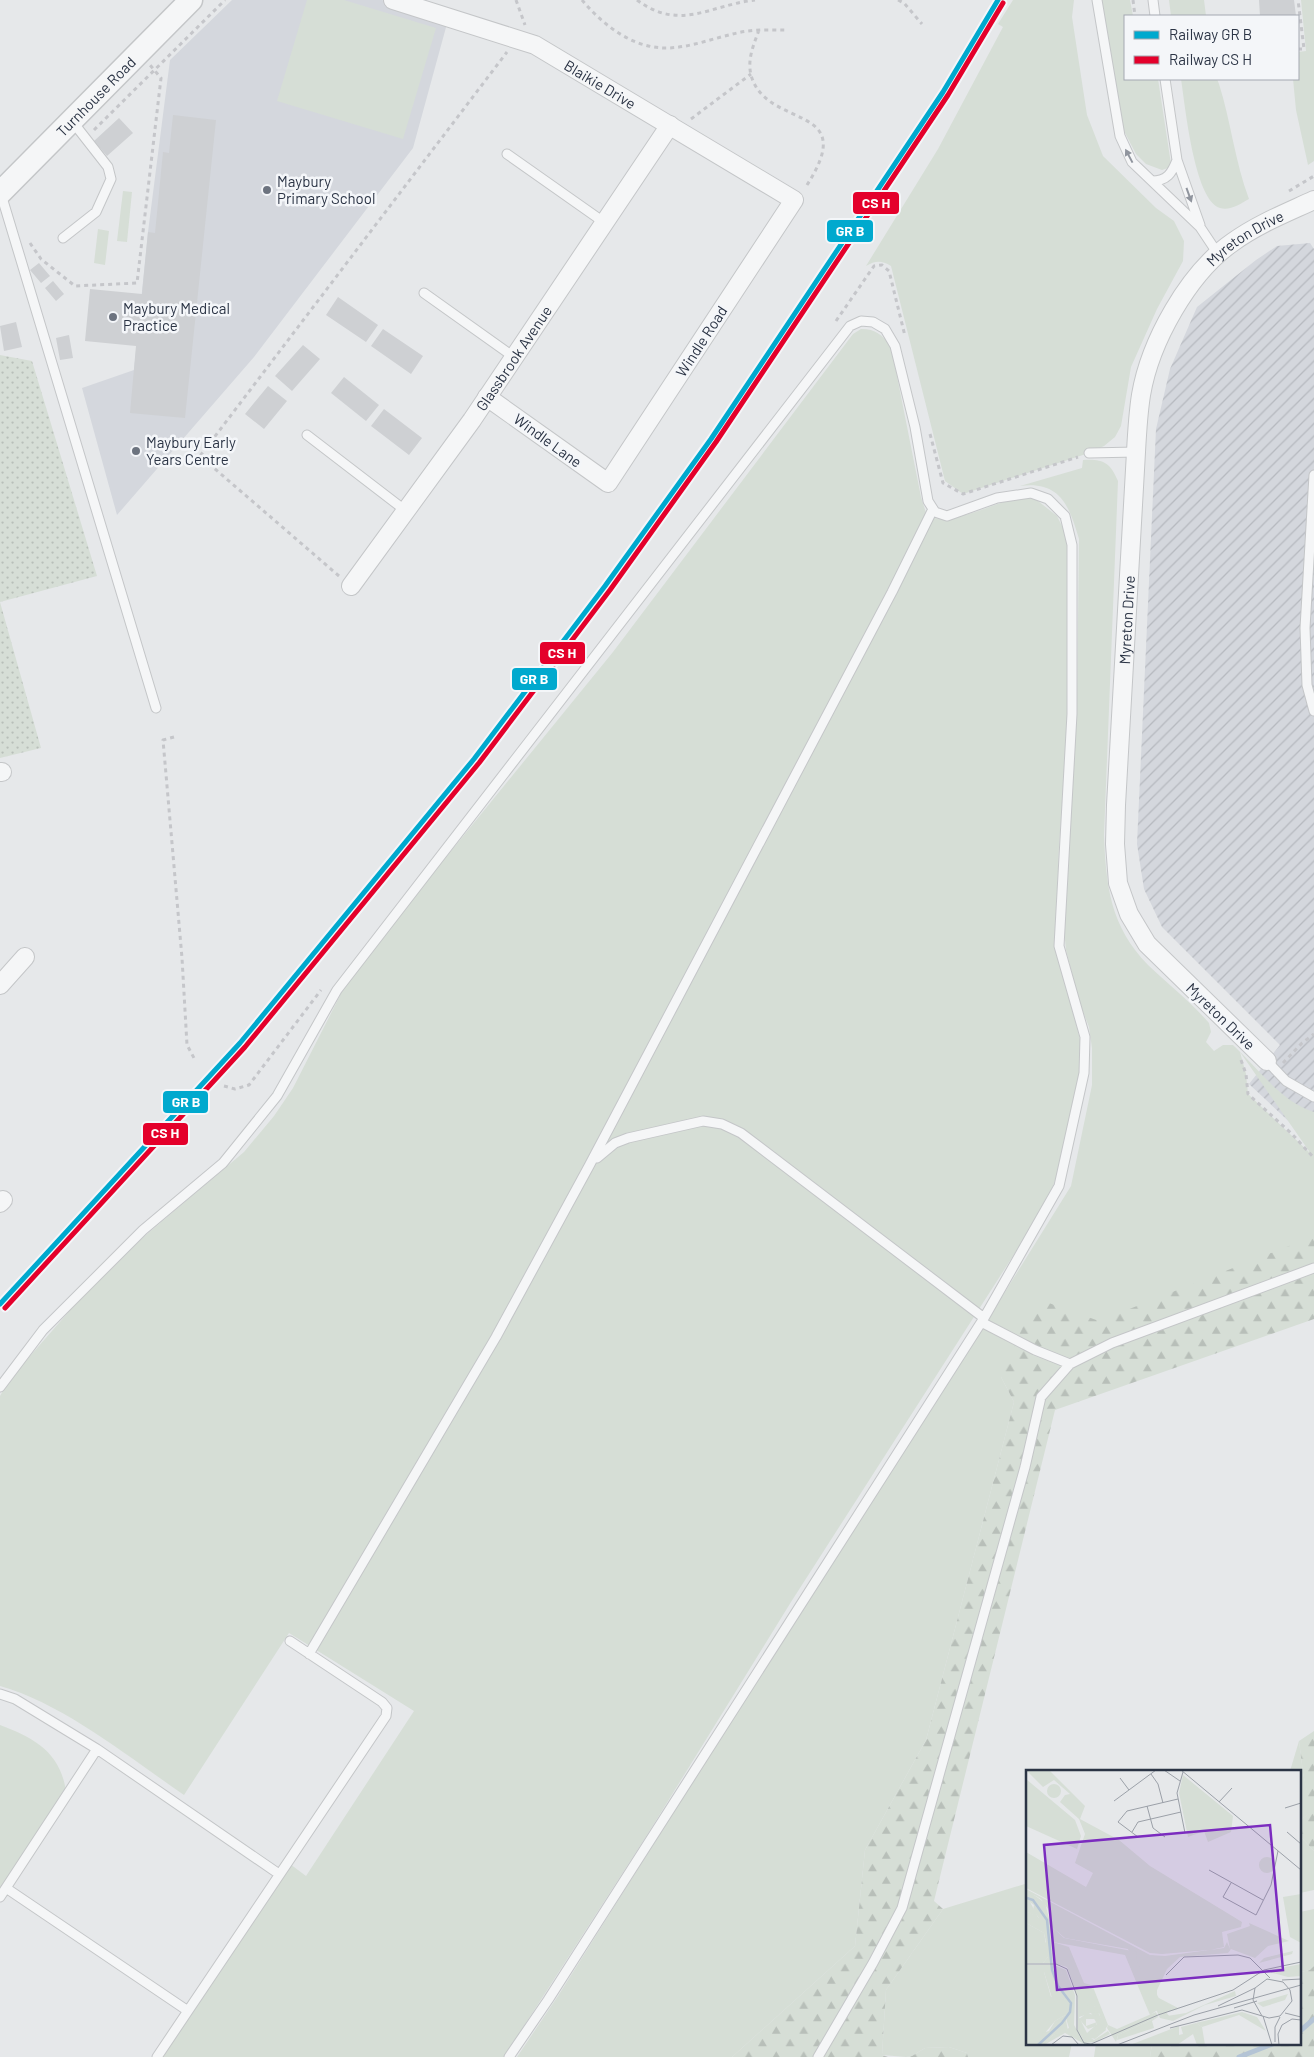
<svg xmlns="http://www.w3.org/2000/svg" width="1314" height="2057" viewBox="0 0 1314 2057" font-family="Barlow,sans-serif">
<defs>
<pattern id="industrial-furrows" width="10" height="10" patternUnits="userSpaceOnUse" patternTransform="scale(1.25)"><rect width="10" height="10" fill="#d4d7dd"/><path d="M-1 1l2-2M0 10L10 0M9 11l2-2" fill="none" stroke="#b6b9bf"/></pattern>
<pattern id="forest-firs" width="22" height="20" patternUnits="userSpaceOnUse" patternTransform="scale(1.25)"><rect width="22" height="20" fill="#d6ded6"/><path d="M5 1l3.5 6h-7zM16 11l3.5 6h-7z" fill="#b8bfb9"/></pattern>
<pattern id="park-dots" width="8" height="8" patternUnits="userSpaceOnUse" patternTransform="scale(1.25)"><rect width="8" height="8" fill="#d6ded6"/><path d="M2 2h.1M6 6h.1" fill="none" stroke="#b8bfb9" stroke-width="1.8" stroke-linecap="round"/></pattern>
</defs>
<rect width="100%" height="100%" fill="#e6e8ea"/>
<path fill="#d4d7dd" d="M232,0H382L448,20L413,148L254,357L117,515L82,388L134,370L148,232L170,60Z"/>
<path fill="url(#industrial-furrows)" d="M1310,243L1314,249V1145L1249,1084L1280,1045L1162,927L1144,889L1137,844L1156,429L1170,369L1197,307L1256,260L1277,246Z"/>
<path fill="#d6ded6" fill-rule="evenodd" d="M307,0H344L436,28L403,139L277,101Z
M1013,0H1074L1072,17L1087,115L1103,156L1156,208L1174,221L1184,241L1183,261L1157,309L1131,367L1121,426L1115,437L1104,446L1089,453L963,494L945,481L891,266C881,260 875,261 866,266L938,149L1003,27L998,24Z
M1101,0H1130L1133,16H1125V79H1158L1171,164L1168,168L1162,170L1146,164L1136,154L1124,131Z
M1169,0H1204L1206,16H1171Z
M1301,0H1314V161L1308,165L1296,110L1293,79H1298V52L1306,51Z
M1181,79H1217L1219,84C1231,122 1235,162 1249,199C1240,204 1230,211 1220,208C1194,200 1185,104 1181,79Z
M123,191L132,192L127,242L117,241Z
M98,229L109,231L105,265L94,263Z
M861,329C876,329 882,335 891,346L921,497L927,516C951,526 989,505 1014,499C1020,497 1027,498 1033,497L1057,516L1068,538L1070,698L1059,846L1055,944L1081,1043L1080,1076L1066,1149L1053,1186L1022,1242L791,1602L647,1835L504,2057H162L290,1864L306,1876L414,1711L289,1633L184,1795C130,1758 64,1704 0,1686V1396L9,1380L108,1267L244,1152L274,1116L293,1088L351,974L613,652L853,334Z
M1083,460C1103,459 1110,462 1118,481L1104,835C1106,886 1110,926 1148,965C1168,984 1191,1002 1209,1023L1211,1032L1206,1042L1214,1051L1223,1045H1233C1259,1069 1280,1101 1314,1112V1268L1001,1377L1014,1402L926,1740L865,1850L855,1946L732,2057H517L558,1996L751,1689L985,1324L1071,1186L1092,1085V1048L1089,1027L1080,1004L1066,950L1064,930L1077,700L1079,539C1069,505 1060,481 1020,486L1082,468ZM1240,1052L1309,1151V1152L1248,1094L1246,1074Z
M0,1725C35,1738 61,1753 66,1792L0,1891Z
M1299,1741L1303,1773L1312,1812L1300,1820V1771H1290Z
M1300,1836L1314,1851V1890L1300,1893Z
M1028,1883V2043H1072L1069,2057H968L967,2053L949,2047L925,2048L912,2056L906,2057L882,2055L886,1990L943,1909Z
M1314,1909V1966L1311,1970L1300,1972V1912Z
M1096,2043H1152L1150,2057H1094Z"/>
<path fill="url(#forest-firs)" d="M1314,1236V1319L1055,1410L934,1901L943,1909L886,1990L882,2055L888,2057H730H732L855,1946L865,1850L926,1740L1014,1402L1001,1377L1035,1298L1099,1321Z
M1314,1731V1851L1300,1836V1820L1311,1812L1303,1773L1299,1741Z
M1314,1966V2057H1150L1152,2043H1300V1972L1310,1970Z
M949,2047L967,2053L968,2057H906L912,2056L925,2048Z"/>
<path fill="url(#park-dots)" d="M0,355L32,361L97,576L0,602Z
M0,602L41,748L0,758Z"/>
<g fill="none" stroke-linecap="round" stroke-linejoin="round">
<path stroke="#b4c4d5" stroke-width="5" d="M1300,2031L1314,2019
M1239,2057L1275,2043"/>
</g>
<path fill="#ced0d3" d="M1259,0H1294L1296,16H1260Z
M173,115L216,120L185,418L130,413L136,346L85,341L90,289L142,294L148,232L155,233L163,152L169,153Z
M119,118L133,133L107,156L94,141Z
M39,263L50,276L41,283L30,270Z
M53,281L64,294L56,301L45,288Z
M338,297L378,325L366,342L326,315Z
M16,322L22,347L4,351L0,326Z
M383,329L423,356L411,374L371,346Z
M69,335L73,358L60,360L56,338Z
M303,345L320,359L292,391L275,376Z
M344,377L379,405L366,421L331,393Z
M268,386L287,401L264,429L245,414Z
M384,409L422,438L409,455L371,426Z"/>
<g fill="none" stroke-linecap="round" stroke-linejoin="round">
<g stroke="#c4c6c8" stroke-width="11">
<path id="service" d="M1097,0L1120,136L1132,162L1200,227L1218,254
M1153,0L1155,16
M1165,79L1177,160L1200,225
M507,154L605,223
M1152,181C1167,181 1172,173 1177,160
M1,194L156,708
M63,238L96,212L111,179L108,167L72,121
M424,293L514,357
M307,435L406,511
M1089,453L1136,452
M1314,475L1305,628L1307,685L1314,711
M1267,1061L1286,1081L1314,1097
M597,1158L615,1143L628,1138L703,1121L722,1124L741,1133L984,1318
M985,1324L1035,1350L1070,1364
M0,1387L43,1330L143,1230L223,1163L277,1096L337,990L850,326L861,321L873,322L885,329L895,346L915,427L928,501L935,512L947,516L997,498L1031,493L1048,499L1065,516L1072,545V714L1059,946L1085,1037L1084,1073L1059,1186L984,1318L548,2000L509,2057
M309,1654L496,1337L589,1166L892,592L933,509
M0,1694L15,1699L97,1749L279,1874
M6,1888L188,2011
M0,1897L97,1749
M157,2057L386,1716L387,1708L382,1702L290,1641
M818,2057L873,1963L902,1908L1025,1467L1041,1397L1070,1364L1112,1343L1314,1268"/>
</g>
<g stroke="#c4c6c8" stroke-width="20">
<g id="minor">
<path id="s1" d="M393,0L535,45L794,200L608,483L487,397"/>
<path id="s2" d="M351,586L472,420L670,125"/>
<path d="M0,772H2"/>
<path d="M0,985L25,957"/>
<path id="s3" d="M1267,1061L1147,944L1129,914L1118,883L1115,844L1116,805L1136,452C1137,433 1138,414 1141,395C1150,342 1188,273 1233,242C1258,224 1286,213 1314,200"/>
<path d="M0,1203L3,1200"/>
</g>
</g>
<g stroke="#c4c6c8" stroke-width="25">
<g id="tertiary">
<path id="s4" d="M0,193L191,0"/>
</g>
</g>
<path stroke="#c5c6ca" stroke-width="3" stroke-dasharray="4 4" stroke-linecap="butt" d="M516,0L525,25
M582,0C603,25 632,48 666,48C689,48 714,38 737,33C753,29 770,30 786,30
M637,0C680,32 710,5 755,0
M898,0L904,3L922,24
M1133,0L1135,16
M759,30C754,44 747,59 751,75C766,131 863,101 805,188
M1298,49H1304L1298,0
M691,119L751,74
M94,130L225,0
M1289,191L1314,176
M30,243L41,259L75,286L137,283L161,78L150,65
M836,321L874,266L882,265L889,271L905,336
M930,434L943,483L963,494L1078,457
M339,576L200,456L507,52
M174,737L163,740L182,958L187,1045L194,1058
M1241,1060L1246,1074L1248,1094L1292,1134L1314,1158
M1283,1063L1302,1043L1314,1034
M224,1086L235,1089L249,1085L321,990"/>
<use href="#service" stroke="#f5f6f7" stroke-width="9"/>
<use href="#minor" stroke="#f5f6f7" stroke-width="18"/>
<use href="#tertiary" stroke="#f5f6f7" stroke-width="22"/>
<g stroke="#f4f6f9" stroke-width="9">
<path id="rail-1" d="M0,1304L240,1043L474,759L605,586L711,439L943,92L998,0"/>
</g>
<g stroke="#f4f6f9" stroke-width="9">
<path id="rail-2" d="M5,1308L245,1047L479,763L610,590L716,442L948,95L1003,3"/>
</g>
<use href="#rail-1" stroke="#00a9ce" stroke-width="5"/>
<use href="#rail-2" stroke="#e4002b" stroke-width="5"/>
</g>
<defs><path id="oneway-solid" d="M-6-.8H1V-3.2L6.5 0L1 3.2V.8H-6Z" transform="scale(1.25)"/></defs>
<g fill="#90959e">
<use href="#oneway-solid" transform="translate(1129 156) rotate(-118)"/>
<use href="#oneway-solid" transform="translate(1189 195) rotate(70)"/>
</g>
<g fill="#6c737f" stroke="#f4f6f9" stroke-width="2">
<circle cx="267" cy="190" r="5"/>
<circle cx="113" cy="317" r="5"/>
<circle cx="136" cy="451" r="5"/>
</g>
<g text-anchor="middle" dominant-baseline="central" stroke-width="5" stroke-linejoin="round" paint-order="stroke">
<g font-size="15" fill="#2b3445" stroke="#f4f6f9">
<text stroke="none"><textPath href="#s1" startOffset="225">Blaikie Drive</textPath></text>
<text stroke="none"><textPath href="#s4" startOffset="136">Turnhouse Road</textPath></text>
<text stroke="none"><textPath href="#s3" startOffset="919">Myreton Drive</textPath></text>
<text transform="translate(701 341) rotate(-57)">Windle Road</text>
<text stroke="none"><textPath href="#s2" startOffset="280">Glassbrook Avenue</textPath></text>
<text transform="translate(548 440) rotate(36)">Windle Lane</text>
<text stroke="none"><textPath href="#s3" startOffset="499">Myreton Drive</textPath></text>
<text transform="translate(1221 1016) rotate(44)">Myreton Drive</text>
</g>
<g font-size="15" fill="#2b3445" stroke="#f4f6f9" text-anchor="start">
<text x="277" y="181">Maybury<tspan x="277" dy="17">Primary School</tspan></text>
<text x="123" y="308">Maybury Medical<tspan x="123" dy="17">Practice</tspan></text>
<text x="146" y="442">Maybury Early<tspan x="146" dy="17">Years Centre</tspan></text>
</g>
</g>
<g transform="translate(1026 1770)">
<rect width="275" height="275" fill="#e6e8ea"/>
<path d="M0,0H23L59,36L54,49L93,70L124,96L216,152L215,157L196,162L198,177L184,180L198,178L201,172L204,179L201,164L224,156L223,153L263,171L242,176L229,188L205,179L202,183L154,187L141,199L131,220V227L152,238L182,229L140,242L147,251L134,248L102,179L39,168L25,156L22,139L15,129L8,125L4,132L13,149L0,141V119L124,185L139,186L183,180L136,184L124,183L0,118V82L60,117L67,103L49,93L59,64L53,49L34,32L39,25L44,24L28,10L17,17ZM0,9L49,50L55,66L51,79L0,56ZM21 21a7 7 0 1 1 14 0a7 7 0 1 1-14 0ZM233 95a8 8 0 1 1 16 0a8 8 0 1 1-16 0ZM275,124V173L264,167L257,127ZM0,153L18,163L22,187L17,193H0ZM27,172L43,177L58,213L65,215L58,217L60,233L70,237L80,260L69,269L65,268L68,270L82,261L84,264L69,272L59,273L52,261V227L41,197L27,193L24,184L28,180ZM65,243L71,254L61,263L53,247ZM267,181L266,184L233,193L238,188ZM275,194V206L262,207L239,201ZM0,195H28L40,200L49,225L48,255L60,275L39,263L18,275L27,265L43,258L39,245L29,251L9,275H0ZM18,202H35L40,218L39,230L31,224L25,227ZM262,224L259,230L237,237L231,233ZM130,242L132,247L92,265L90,272L81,258L82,255L91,259ZM216,242L231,247L240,261L213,245L176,257L170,253Z" fill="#d6ded6" fill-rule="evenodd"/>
<path d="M8,125L19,133L25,156L38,168L111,182L110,189L124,218L127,216L134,231L152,239L137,243L133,239L124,245L99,185L27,172L28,179L24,184L27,193H17L22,187L16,176L20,172L18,163L0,153V141L13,148L7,140L8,135L1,130V126ZM18,202H35L44,221L39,230L31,225L26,228ZM56,215L67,217L82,255L78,261L73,243L66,242L70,237L57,234L54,229L52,219ZM209,221L210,226L179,235L147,251L141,246L160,243ZM61,243L71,246V249H60V256L71,252L70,256L62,259L53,249ZM39,245L42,261L27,265L18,275H9L16,263L23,261L29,251ZM132,247L126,251L128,258L91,270L92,265ZM170,253L176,257L179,275H171L167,264L151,275H104L153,256V265L157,264L155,257Z" fill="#d6ded6"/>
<path d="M157,5L207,46L205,62L182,72L178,61L162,67L153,23Z" fill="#d6ded6"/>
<path fill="none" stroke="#b4c4d5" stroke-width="2.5" d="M1,128L7,130L21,150L26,200L32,216L45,233L44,242L36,253L12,275"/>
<path fill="none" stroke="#9ba0a8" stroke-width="1" d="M138,0L154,11M155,0L275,100M157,2L151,23L159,63M125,4L132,14L137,33M94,8L103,20M88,31L130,0M193,32L206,18M121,36L127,58L139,67M259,38L275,33M106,62L112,52L155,42M261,62L275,74M112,67L92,52L101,41L152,29M183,100L237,130M205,113L197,127L230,145L245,115L252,81M0,194H30L41,199L51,226V260L58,273L65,274L132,245L207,220L238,200L275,192M140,205L158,187L212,185L224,188L244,208M256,210L275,209M192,236L229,218M208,238L231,231M259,243L275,247M237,246L246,275M144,258L216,240L243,248L254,246L266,231L264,220L257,212L241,209L229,218L227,230L236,246M249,272V257L254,247M25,275L37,266L46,267L53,275M91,275L168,245L275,215M253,275L252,264L256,255L266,249L275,250"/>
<path fill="#7b2cbf" fill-opacity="0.15" stroke="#7b2cbf" stroke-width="2.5" d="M244,55L257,200L31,220L18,75Z"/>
<rect width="275" height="275" fill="none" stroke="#2b3445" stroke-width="2.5"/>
</g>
<g stroke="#f4f6f9" stroke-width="2">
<rect x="852" y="191" width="48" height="24" rx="5" fill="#e4002b"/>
<rect x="826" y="219" width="48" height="24" rx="5" fill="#00a9ce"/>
<rect x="539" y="641" width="47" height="24" rx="5" fill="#e4002b"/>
<rect x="511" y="667" width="47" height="24" rx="5" fill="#00a9ce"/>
<rect x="162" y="1090" width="47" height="24" rx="5" fill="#00a9ce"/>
<rect x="142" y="1122" width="47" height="24" rx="5" fill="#e4002b"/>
</g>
<g font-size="14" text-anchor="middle" font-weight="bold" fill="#fff">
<text x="876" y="208">CS H</text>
<text x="850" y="236">GR B</text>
<text x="562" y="658">CS H</text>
<text x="534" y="684">GR B</text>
<text x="186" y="1107">GR B</text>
<text x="165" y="1138">CS H</text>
</g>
<rect x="1124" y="15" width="175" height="65" fill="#f4f6f9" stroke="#a4a8b1"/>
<rect x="1134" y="31" width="25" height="8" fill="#00a9ce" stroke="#a4a8b1"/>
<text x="1169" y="40" font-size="15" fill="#2b3445">Railway GR B</text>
<rect x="1134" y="56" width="25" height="8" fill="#e4002b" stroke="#a4a8b1"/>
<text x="1169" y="65" font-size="15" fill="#2b3445">Railway CS H</text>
</svg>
